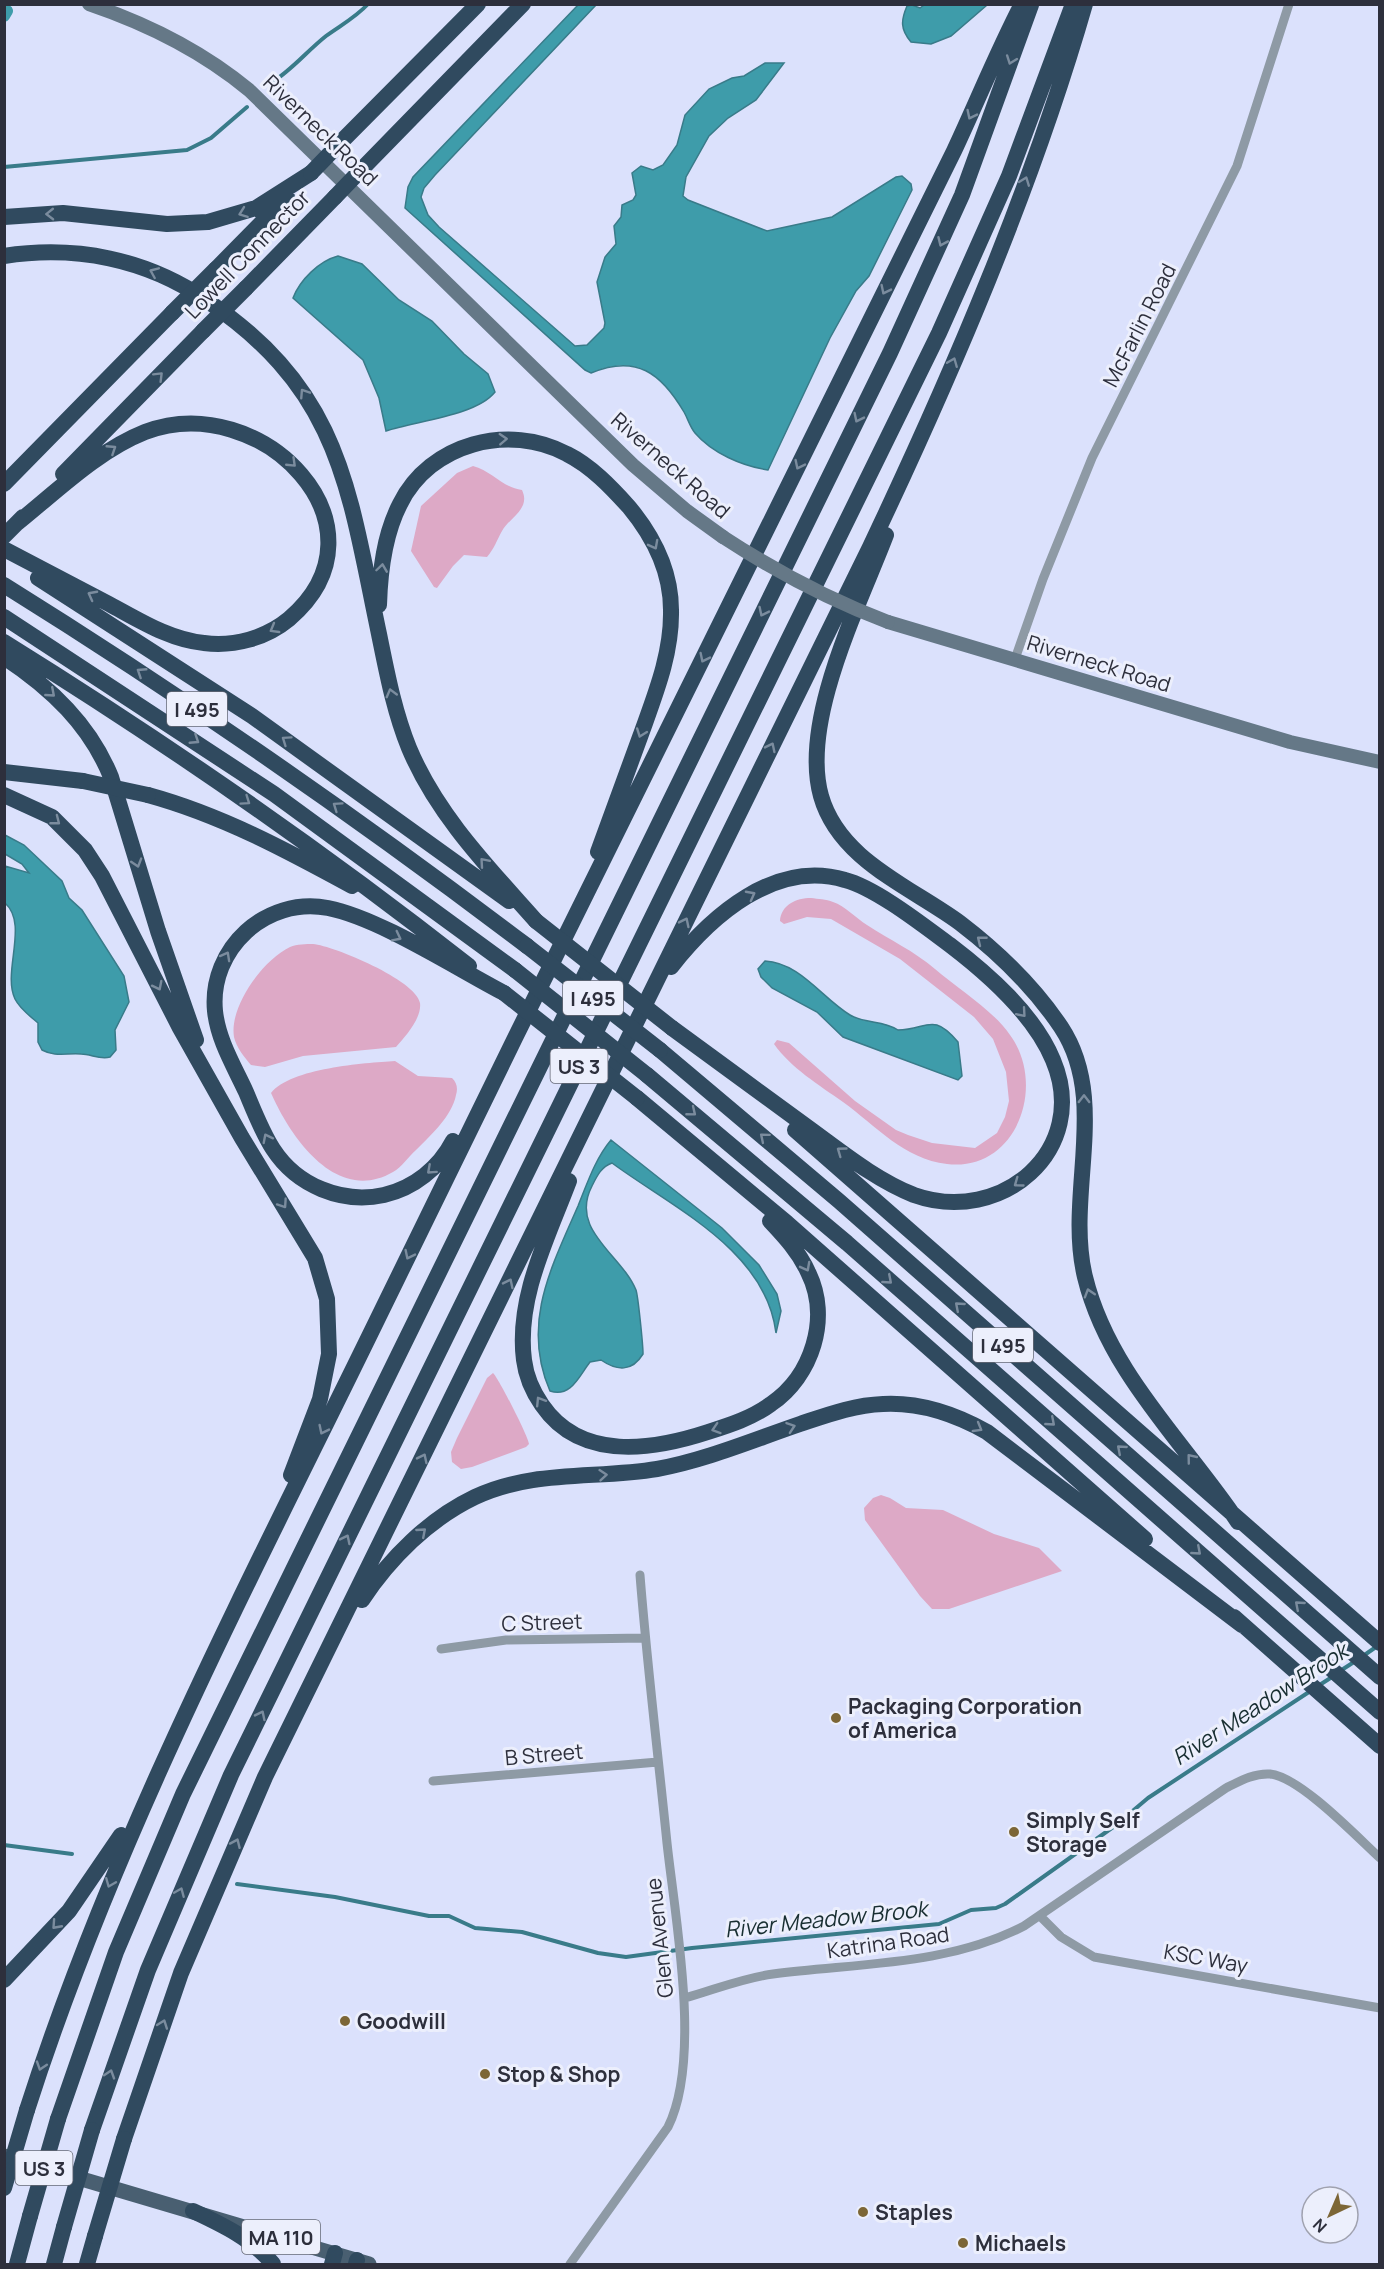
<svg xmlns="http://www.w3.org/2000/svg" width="1384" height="2269" viewBox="0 0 1384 2269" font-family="Manrope,sans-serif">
<rect width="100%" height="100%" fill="#dbe1fc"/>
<path fill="#dda9c6" d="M473,466C492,471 503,488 522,490C531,509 510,517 502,531C497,540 494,549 487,557L464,555L453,566L437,588L434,587L411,551L421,506L457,473Z
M811,898C818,899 826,899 833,902C845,906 856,918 867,925C890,940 914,951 935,969C958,989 993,1010 1010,1035C1047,1085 1017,1172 947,1164C904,1159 876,1126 843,1102C819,1085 791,1068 774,1044L777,1040L789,1043L855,1101L896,1130L908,1135L932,1143L975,1148L997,1133L1005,1117L1009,1101L1006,1072L993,1039L974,1017L900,959L831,919L807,917L784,924L780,921C781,905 796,898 811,898Z
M313,944C334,946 416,980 420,1003C422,1018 405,1037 396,1047L303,1056L265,1067L251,1065C245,1058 236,1047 234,1037C229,1006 263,960 290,947C297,944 306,944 313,944Z
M395,1061L418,1076L452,1078C457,1083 458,1088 456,1095C452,1116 431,1135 416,1150C408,1157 402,1167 393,1172C336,1205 290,1136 271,1093C291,1068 364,1063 395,1061Z
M493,1373C498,1377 529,1438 529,1444L526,1447L472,1467L461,1469L452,1462L451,1452L457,1438L487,1378Z
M881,1495L890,1498L906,1508L943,1510L994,1534L1039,1548L1062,1571L949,1609H932L920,1596L865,1520L864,1508L873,1498Z"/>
<path fill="#3e9caa" stroke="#397b89" stroke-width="1.5" d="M578,5H596L435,175L424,188L421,197L428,215L439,227L575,346L587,345L604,328L605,323L597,282L605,257L616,244L614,226L621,217L622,205L633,200L636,195L632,173L641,166L653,170L663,165L677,145L685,115L709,89L732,78L744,76L765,63H784L756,100L728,118L709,136L686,177L683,196L688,200L767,231L832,217L896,177L902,176L911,184L912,190L869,276L856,291L830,338L768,470C742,466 712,453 695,433C690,427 688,419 684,412C661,373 636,354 591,373L585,370L405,208L408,187L413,177Z
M912,5L920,8L924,5H987L951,36L931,44L911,42C900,29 901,20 907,6Z
M338,256L362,264L399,300L432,321L464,354L488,374L495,392C476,416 415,421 386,431L379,398L363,360L293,298C300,280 319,261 338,256Z
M5,835L24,845L62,881L69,898L82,910L124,976L129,1002L115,1030L116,1050L110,1057C100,1060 91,1054 81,1054C66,1053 55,1057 42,1050L38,1042V1023C30,1016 20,1009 15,999C2,972 29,924 5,903V866L29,873L22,864L5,854Z
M765,961C800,963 821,997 850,1015C865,1024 883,1020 898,1030C927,1030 932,1011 958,1042L962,1076L958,1080L843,1037L817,1012L772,988L761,977L758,969Z
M611,1140L722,1228L759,1265L777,1294L781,1311L776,1333C766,1250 673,1208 612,1163C601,1167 597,1176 592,1186C569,1230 621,1254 636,1290C638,1296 643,1344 643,1354C632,1372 617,1371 601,1360L590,1362C579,1376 571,1398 550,1391C521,1324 551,1268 578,1206C587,1184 595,1159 611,1140Z"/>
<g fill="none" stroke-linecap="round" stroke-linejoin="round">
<path stroke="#397b89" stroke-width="4" d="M271,83C292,70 307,51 326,36C341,25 355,18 368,4
M4,167L187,150L211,138L247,107
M1363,1656L1376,1647
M1340,1671L1354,1662
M1318,1686L1332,1677
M4,1845L72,1854
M237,1884L335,1897L429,1916H449L475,1928L522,1932L598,1953L626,1957L692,1948L939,1924L971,1910L996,1908L1005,1904L1116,1825L1148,1798L1312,1690"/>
<path stroke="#3e9caa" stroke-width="12" d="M4,16L7,11"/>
<path stroke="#8e9aa5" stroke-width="9" d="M1015,659L1043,579L1092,458L1237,166L1289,4
M441,1649L506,1640L645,1638
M433,1781L658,1762
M1040,1916L1061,1937L1094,1957L1380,2008
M685,1998C714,1990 742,1978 773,1974C857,1963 947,1966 1024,1926L1226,1788C1240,1781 1254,1773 1270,1774C1300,1777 1356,1836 1380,1858
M570,2264L668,2127C702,2059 675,1918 667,1843C658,1754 647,1664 640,1575"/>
<path stroke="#657887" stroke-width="14" d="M89,4C148,24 202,51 249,90L633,465L687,511L723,537
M888,622L1290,742L1380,762"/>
<path stroke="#495f71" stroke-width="15" d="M4,2156L369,2264"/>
<path stroke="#304a5f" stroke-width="16" d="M341,142L478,4
M360,171L523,4
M4,217L63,213L167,224L208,222L256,208L311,173
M4,256C76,245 146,259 206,300C341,391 348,487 379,634C387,673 394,711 409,748C437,815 489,868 536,921
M216,269L287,197
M246,288L335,197
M63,474L203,331
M4,484L172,313
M886,535C859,606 800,721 821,796C839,860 911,887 960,923C998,952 1034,987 1061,1027C1110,1101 1065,1195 1085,1277C1108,1372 1185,1443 1238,1522
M4,536L23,517
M4,549C39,567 74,586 109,604C139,620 170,640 204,643C234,647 266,638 289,619C397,527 261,388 145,432C97,451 56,492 16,524
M38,578L252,716L509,901
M4,585C184,697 358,818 527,946
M379,605C380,571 384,535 400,504C430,443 509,423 567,454C591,466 611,487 629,507C653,536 671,571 671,610C672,654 655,695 640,737C626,775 612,813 598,852
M4,617L274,794L515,970
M4,642C165,742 320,849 469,966
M4,657C51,688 90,725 111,777L158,931L196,1040
M4,772L83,781
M4,795L52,817L85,850L102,876L180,1028L242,1138L315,1258L327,1299L329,1354L320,1399L291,1475
M148,795C221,815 286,850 352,886
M671,967C711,916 775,859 845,880C876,888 924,926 950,945C988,974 1034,1014 1053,1060C1091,1150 1001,1226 914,1195C876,1180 843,1153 810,1129C764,1095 718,1062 672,1028
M660,1050L839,1201L1380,1677
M647,1075L847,1243L1380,1712
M637,1098L787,1223L1145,1539
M795,1130L1380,1643
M453,1141C439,1168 414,1188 384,1195C342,1204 297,1186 273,1149C262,1132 254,1111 246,1092C234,1066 218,1040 215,1011C209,949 266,896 328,908C379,918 456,968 504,993
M569,1181C548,1237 516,1298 524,1360C526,1376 533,1392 542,1405C581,1462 653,1450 708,1432C730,1425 752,1418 771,1404C812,1376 831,1318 808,1272C799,1252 785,1237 770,1221
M362,1600C390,1558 429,1519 475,1497C531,1470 597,1479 657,1469C706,1460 753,1440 800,1424C827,1415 854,1405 883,1404C921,1402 955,1414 987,1432L1242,1625
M1234,1617L1380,1746
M4,1980L69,1911L121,1835
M27,2110C116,1832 253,1575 380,1314C569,925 763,538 954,151C977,102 997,52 1022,4
M58,2119L116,1952L183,1794L890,353L962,195L1031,5
M92,2130L148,1970L231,1775L939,333L1009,176L1073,4
M124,2139L181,1973L265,1777L870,547C952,374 1032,188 1085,4
M193,2211C223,2225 252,2239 273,2264
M17,2264L30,2216
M54,2264L64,2227
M87,2264L95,2236
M332,2264L335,2253
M356,2264L357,2260"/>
<path stroke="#657887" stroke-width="14" d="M723,537C775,571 829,600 888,622"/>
<path stroke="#304a5f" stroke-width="16" d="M311,173L341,142
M335,197L360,171
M172,313L216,269
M203,331L246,288
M83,781L148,795
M536,921L672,1028
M527,946L660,1050
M515,970L647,1075
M504,993L637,1098
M4,2188L27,2110
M30,2216L58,2119
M64,2227L92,2130
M95,2236L124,2139"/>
</g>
<defs><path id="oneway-chevron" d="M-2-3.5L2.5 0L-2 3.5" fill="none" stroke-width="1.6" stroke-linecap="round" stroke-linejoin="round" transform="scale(1.5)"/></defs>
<g stroke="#7b8c9e">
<use href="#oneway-chevron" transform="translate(1011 60) rotate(110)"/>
<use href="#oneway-chevron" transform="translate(971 115) rotate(116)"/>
<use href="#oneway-chevron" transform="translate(1025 181) rotate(-69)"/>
<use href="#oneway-chevron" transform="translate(243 213) rotate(160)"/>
<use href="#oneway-chevron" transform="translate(50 214) rotate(179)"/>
<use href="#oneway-chevron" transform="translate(942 242) rotate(114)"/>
<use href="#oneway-chevron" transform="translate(154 272) rotate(-157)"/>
<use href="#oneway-chevron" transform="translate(885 290) rotate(116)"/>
<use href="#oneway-chevron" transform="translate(953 362) rotate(-68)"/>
<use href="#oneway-chevron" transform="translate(159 376) rotate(-45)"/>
<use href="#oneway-chevron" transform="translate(304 393) rotate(-123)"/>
<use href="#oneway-chevron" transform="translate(858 418) rotate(116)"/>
<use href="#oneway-chevron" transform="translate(503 439) rotate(-3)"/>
<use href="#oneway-chevron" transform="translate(112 449) rotate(-33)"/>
<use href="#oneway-chevron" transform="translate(292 463) rotate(44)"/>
<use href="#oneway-chevron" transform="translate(799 465) rotate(116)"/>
<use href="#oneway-chevron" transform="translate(654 545) rotate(62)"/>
<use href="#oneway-chevron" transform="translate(382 568) rotate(-82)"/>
<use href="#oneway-chevron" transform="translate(92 595) rotate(-152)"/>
<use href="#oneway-chevron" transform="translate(763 612) rotate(116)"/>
<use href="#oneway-chevron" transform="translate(274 629) rotate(150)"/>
<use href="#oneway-chevron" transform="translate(704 658) rotate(116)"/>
<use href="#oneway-chevron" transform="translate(141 672) rotate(-147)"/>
<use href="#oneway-chevron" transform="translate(51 693) rotate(41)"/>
<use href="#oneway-chevron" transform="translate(391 693) rotate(-105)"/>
<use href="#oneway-chevron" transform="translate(641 733) rotate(110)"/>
<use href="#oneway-chevron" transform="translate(195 740) rotate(33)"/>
<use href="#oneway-chevron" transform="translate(286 740) rotate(-145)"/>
<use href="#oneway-chevron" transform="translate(771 747) rotate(-64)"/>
<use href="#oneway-chevron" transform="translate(246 801) rotate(35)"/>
<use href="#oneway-chevron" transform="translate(337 806) rotate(-145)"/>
<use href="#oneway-chevron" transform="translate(56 821) rotate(38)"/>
<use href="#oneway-chevron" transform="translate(484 862) rotate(-131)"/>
<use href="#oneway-chevron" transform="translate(137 863) rotate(73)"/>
<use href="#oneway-chevron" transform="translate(751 895) rotate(-28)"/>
<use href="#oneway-chevron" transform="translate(685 922) rotate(-64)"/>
<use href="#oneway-chevron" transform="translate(397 937) rotate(27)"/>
<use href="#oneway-chevron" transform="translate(981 940) rotate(-141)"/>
<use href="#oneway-chevron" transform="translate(226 956) rotate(-61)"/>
<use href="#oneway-chevron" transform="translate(158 986) rotate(63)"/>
<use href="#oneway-chevron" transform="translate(1022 1013) rotate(49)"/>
<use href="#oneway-chevron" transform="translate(1084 1099) rotate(-90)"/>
<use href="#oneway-chevron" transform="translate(692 1112) rotate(39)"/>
<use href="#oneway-chevron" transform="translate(764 1137) rotate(-140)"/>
<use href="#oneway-chevron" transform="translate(267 1138) rotate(-117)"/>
<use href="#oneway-chevron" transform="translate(841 1151) rotate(-144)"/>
<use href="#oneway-chevron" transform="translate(431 1170) rotate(138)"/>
<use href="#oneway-chevron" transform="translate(1018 1183) rotate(144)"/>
<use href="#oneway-chevron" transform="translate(283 1204) rotate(56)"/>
<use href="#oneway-chevron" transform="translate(409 1255) rotate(116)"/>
<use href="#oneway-chevron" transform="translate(806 1267) rotate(62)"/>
<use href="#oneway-chevron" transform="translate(888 1280) rotate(41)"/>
<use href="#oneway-chevron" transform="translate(509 1283) rotate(-64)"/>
<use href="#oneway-chevron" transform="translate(1089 1293) rotate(-107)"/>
<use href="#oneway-chevron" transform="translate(959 1306) rotate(-139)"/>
<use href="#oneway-chevron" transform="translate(540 1401) rotate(-122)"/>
<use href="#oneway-chevron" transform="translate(1051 1422) rotate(41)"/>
<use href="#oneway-chevron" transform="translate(791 1427) rotate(-19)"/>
<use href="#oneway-chevron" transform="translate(978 1428) rotate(30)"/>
<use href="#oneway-chevron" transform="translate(716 1429) rotate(162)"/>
<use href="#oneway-chevron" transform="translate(323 1430) rotate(116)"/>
<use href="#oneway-chevron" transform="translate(1121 1449) rotate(-139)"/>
<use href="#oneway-chevron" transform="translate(423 1458) rotate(-64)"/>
<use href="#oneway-chevron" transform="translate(1191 1458) rotate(-129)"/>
<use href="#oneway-chevron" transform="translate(603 1475) rotate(-5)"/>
<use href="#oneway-chevron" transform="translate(422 1532) rotate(-41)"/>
<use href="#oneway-chevron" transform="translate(346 1539) rotate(-64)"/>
<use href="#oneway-chevron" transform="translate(1197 1551) rotate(41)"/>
<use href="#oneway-chevron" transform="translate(1299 1605) rotate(-139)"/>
<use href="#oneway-chevron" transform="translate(261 1715) rotate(-64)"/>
<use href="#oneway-chevron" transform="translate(236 1843) rotate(-66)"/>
<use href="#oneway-chevron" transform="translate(110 1883) rotate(112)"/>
<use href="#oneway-chevron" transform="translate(180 1892) rotate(-67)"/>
<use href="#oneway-chevron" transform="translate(56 1925) rotate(132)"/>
<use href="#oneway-chevron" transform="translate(163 2024) rotate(-70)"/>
<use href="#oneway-chevron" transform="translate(41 2066) rotate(108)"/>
<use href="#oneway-chevron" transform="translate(110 2074) rotate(-72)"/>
</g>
<g fill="#7c6636" stroke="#eceffc" stroke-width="2">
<circle cx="836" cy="1718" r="6"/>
<circle cx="1014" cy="1832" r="6"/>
<circle cx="345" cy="2021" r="6"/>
<circle cx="485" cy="2074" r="6"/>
<circle cx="863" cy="2212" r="6"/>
<circle cx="963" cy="2243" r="6"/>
</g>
<g text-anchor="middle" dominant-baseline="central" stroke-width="6" stroke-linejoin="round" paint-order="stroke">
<g fill="#eceffc" stroke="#666976" stroke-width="1.5">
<rect x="167" y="692" width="60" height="34" rx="4.5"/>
<rect x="563" y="981" width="60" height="34" rx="4.5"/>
<rect x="550.5" y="1049" width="57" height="34" rx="4.5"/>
<rect x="973" y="1328" width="60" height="34" rx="4.5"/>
<rect x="15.5" y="2151" width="57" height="34" rx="4.5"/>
<rect x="242" y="2220" width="78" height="34" rx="4.5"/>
</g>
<g font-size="20" font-weight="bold" fill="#2d2f3c">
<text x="197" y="709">I 495</text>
<text x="593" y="998">I 495</text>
<text x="579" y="1066">US 3</text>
<text x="1003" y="1345">I 495</text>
<text x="44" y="2168">US 3</text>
<text x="281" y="2237">MA 110</text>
</g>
<g font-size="21" fill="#2d2f3c" stroke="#eceffc">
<text transform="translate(321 130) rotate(44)">Riverneck Road</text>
<text transform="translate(247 254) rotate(-46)">Lowell Connector</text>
<text transform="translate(1139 325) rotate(-63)">McFarlin Road</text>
<text transform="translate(671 465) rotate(41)">Riverneck Road</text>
<text transform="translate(1099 663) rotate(17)">Riverneck Road</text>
<text transform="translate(542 1622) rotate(-2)">C Street</text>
<text transform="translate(544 1754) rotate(-5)">B Street</text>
<text transform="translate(659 1938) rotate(-96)">Glen Avenue</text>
<text transform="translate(888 1942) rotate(-8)">Katrina Road</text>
<text transform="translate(1206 1958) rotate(10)">KSC Way</text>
</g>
<g font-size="21" font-weight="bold" fill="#2d2f3c" stroke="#eceffc" text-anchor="start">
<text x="848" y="1706">Packaging Corporation<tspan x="848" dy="24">of America</tspan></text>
<text x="1026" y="1820">Simply Self<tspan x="1026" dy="24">Storage</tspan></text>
<text x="357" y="2021">Goodwill</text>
<text x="497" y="2074">Stop &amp; Shop</text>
<text x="875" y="2212">Staples</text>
<text x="975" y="2243">Michaels</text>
</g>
<g font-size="22" font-style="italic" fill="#182e31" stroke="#eceffc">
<text transform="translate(1260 1704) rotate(-33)">River Meadow Brook</text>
<text transform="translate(826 1919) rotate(-6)">River Meadow Brook</text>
</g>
</g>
<rect width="1384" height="2269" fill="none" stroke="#2d2f3c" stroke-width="12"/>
<g transform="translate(1330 2215) rotate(224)"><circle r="28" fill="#eceffc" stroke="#a0a2af" stroke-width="1.5"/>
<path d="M0-4.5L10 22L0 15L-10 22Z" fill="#7c6636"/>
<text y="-9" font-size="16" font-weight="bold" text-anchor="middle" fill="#2d2f3c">N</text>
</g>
</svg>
